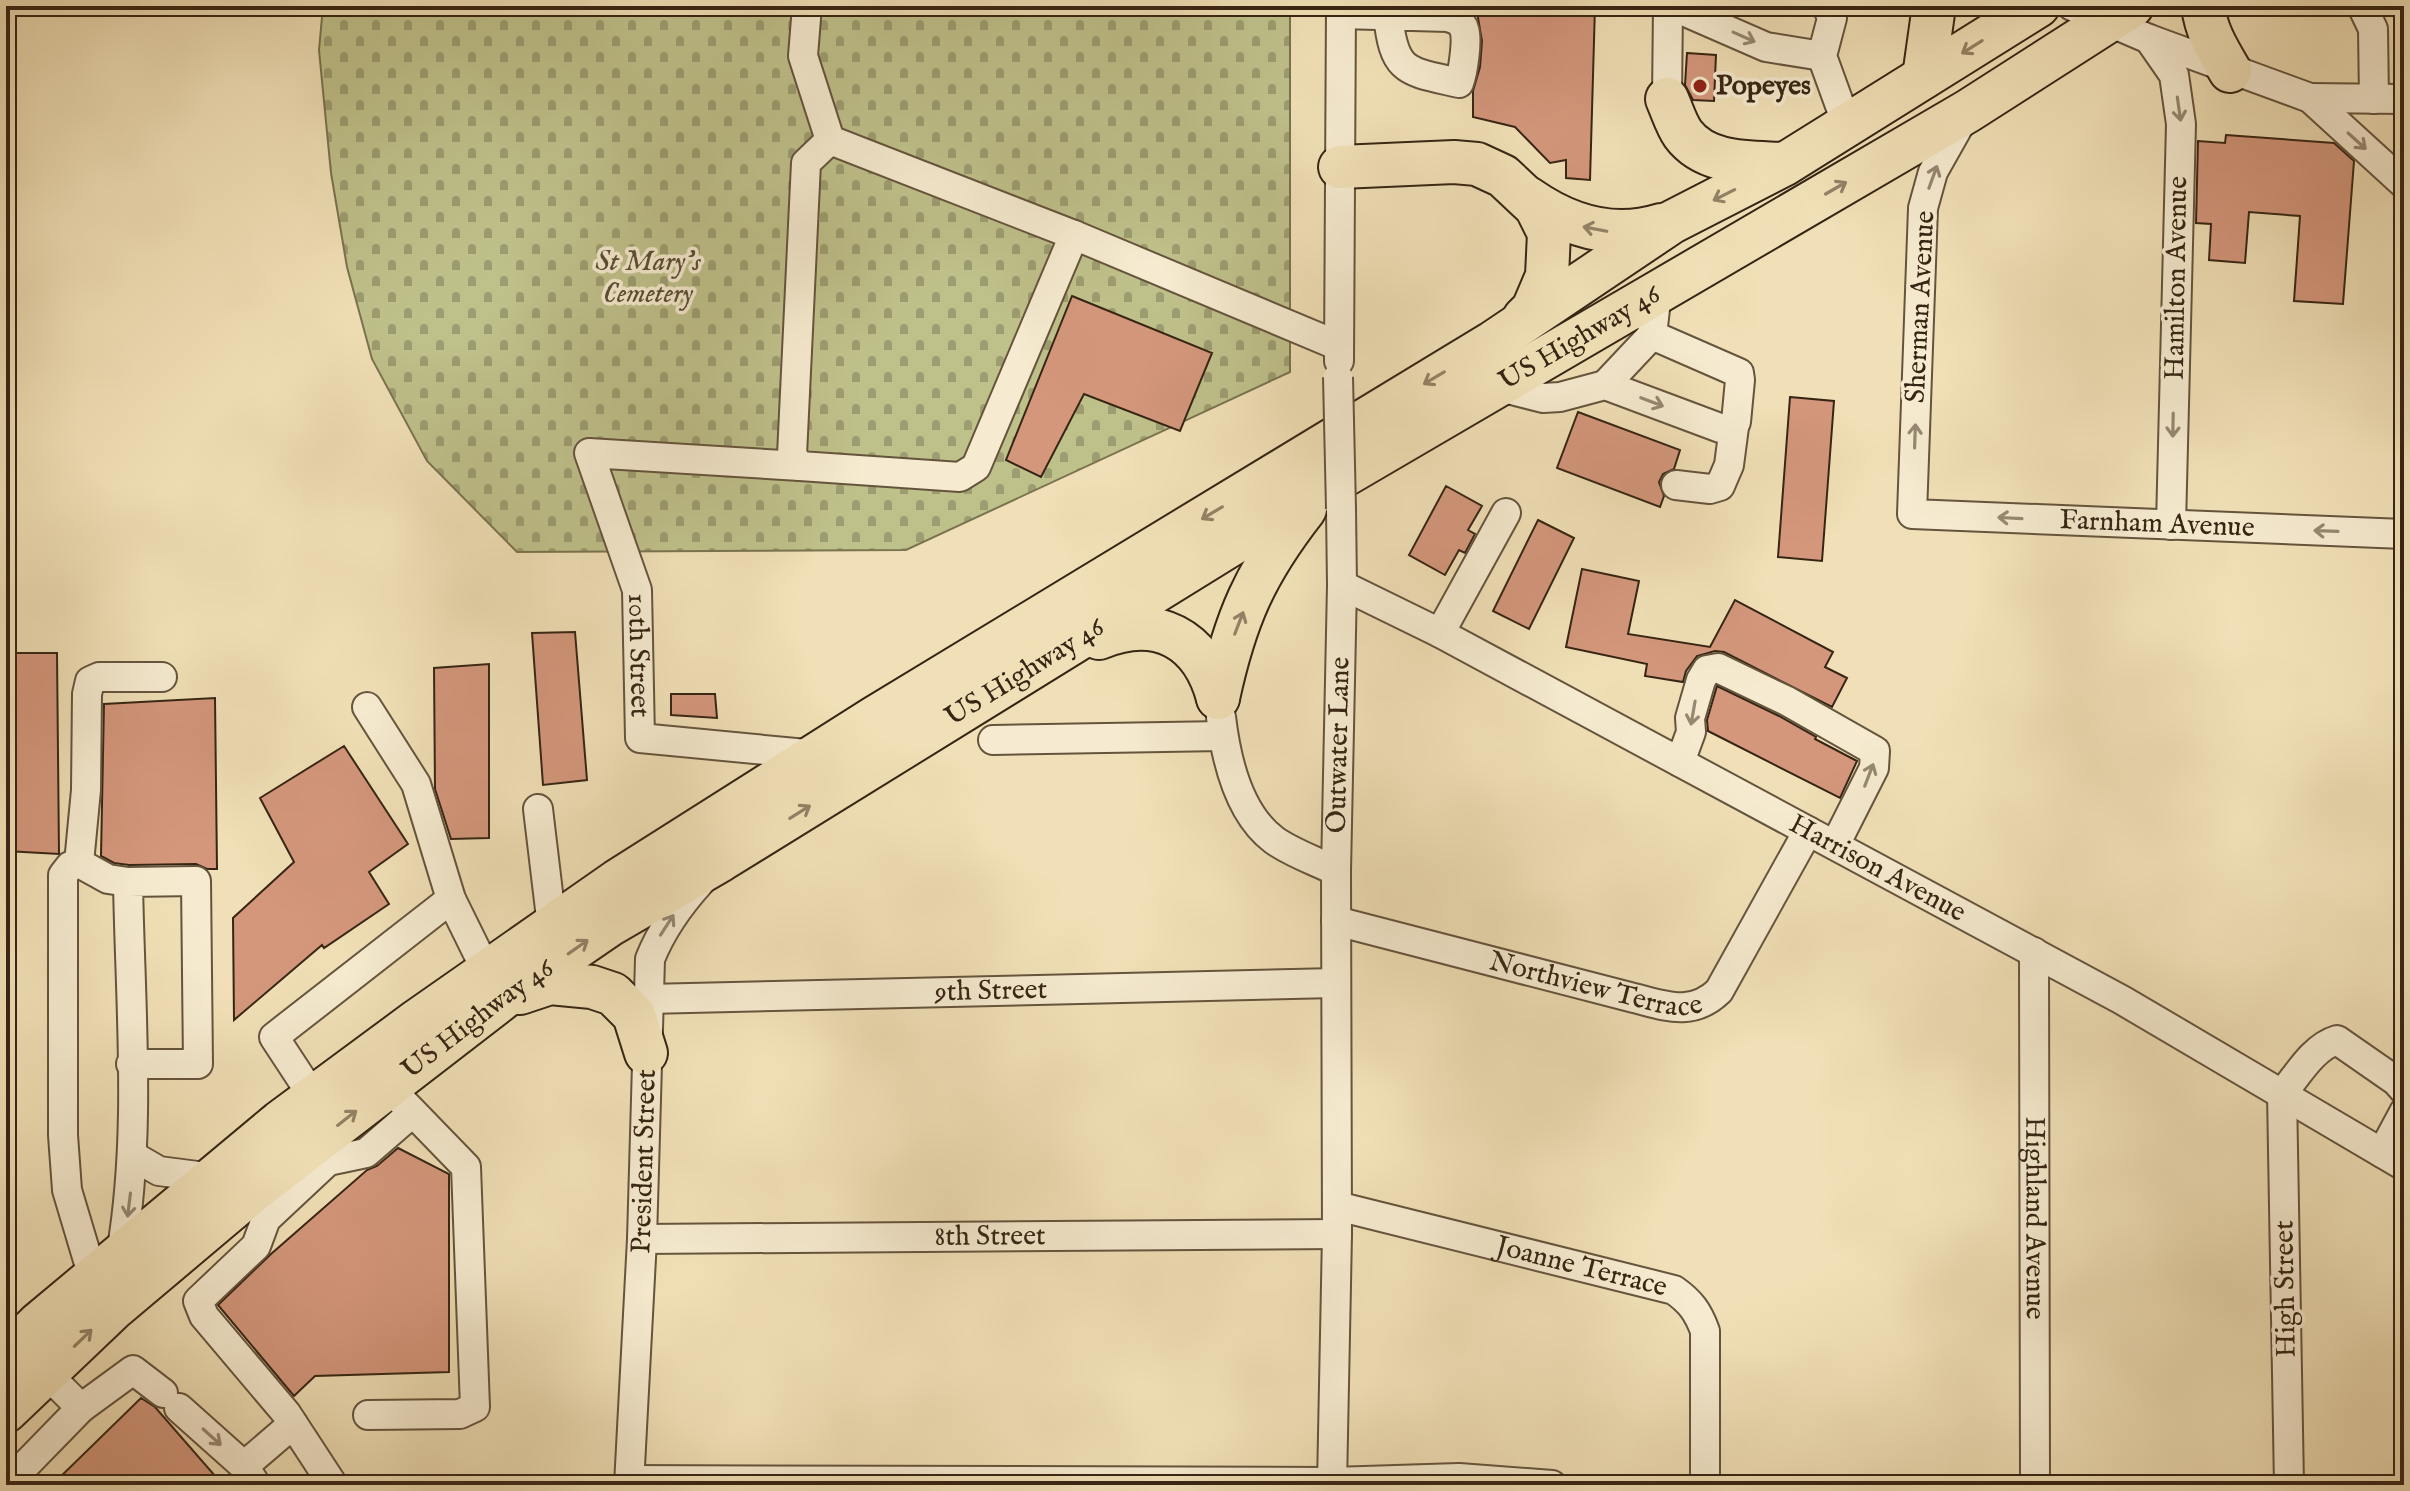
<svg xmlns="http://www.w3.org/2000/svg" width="2410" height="1491" viewBox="0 0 2410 1491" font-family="'IM FELL English',serif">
<defs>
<pattern id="cemetery-stones" width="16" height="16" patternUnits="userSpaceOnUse" patternTransform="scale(2)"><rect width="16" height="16" fill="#bfc18b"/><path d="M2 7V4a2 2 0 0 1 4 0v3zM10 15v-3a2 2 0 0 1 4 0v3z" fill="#9c9d70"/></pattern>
</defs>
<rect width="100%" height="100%" fill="#f1e0b7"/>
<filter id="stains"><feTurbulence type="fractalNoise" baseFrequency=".0025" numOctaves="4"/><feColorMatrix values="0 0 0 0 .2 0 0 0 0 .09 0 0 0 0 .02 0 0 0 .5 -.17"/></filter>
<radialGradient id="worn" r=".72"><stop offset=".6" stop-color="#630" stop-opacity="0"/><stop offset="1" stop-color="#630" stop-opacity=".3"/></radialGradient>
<path fill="url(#cemetery-stones)" stroke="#7a7350" stroke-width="2" d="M323,6H1290V372L906,550L517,552L427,461L372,359L347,267L331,173L319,50Z"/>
<path fill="#d4977c" stroke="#362514" stroke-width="2" d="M1476,6H1595L1590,180L1566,178V160L1550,163L1515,127L1473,117V91L1480,67L1482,41Z
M1687,53L1716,55L1714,101L1693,100L1685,85Z
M2226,135L2334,143L2354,161L2343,304L2294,301L2300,216L2249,212L2245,263L2209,260L2211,224L2196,223L2198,141L2225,143Z
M1072,296L1212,353L1180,431L1084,394L1041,477L1006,460Z
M1790,397L1834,401L1822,561L1778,557Z
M1578,412L1680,450L1674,469L1663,474L1659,482L1664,496L1660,507L1557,468Z
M1446,486L1482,506L1468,530L1475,534L1465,553L1459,550L1445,575L1409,555Z
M1538,520L1574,538L1529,629L1493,611Z
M1582,569L1639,581L1628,634L1710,647L1735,600L1833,652L1825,667L1847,678L1832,707L1724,652L1715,651L1697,656L1686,671L1683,682L1645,676L1647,664L1566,647Z
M575,632L587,780L543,785L532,633Z
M6,653H57L59,854L6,851Z
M489,664V838L451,839L435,789L434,668Z
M1717,686L1779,716L1816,737L1815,739L1857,761L1840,798L1708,731L1707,720Z
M671,694H715L717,718L671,715Z
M215,698L217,869H207L196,864L129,865L114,863L101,856L104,704Z
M344,746L408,844L369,872L389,904L324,948L322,945L234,1020L233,918L294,862L260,798Z
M398,1148L449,1174V1372L315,1376L294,1396L218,1305L271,1254L367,1170L377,1166Z
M141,1398L155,1407L223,1485H52Z"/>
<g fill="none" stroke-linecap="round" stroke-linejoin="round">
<g stroke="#65543d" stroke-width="32">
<g id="minor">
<path d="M807,6L803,56L830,140L1074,235L1339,346"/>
<path d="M1672,6L1766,47L1822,56"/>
<path d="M1827,6L1832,18L1822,56L1847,125"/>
<path d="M2072,6L2149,39L2310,98L2404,184"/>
<path d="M2362,6L2373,29L2374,99"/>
<path d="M1341,14L1448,17C1454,19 1462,21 1464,29C1468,39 1463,73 1459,83C1406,71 1394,73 1388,15"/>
<path d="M2149,39L2174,75L2181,124L2171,525"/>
<path d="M2310,98L2404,99"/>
<path d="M1667,99L1668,6"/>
<path id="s1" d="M1964,117L1933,172L1923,208L1912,514L2404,534"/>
<path d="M830,140L806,163L792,455L800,466L960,477L976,467L1074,235"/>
<path d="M1339,361L1341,6"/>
<path d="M1605,385L1652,335"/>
<path d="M1496,386L1543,398L1560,397L1605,385L1720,428L1731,429L1736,422L1740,380L1739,373L1652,335L1657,292"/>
<path id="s2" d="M800,466L589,453L637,590L640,738L817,755"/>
<path d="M1676,485L1710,489L1720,486L1729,465L1734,427"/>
<path id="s3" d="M1342,585L1440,633L2122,1000L2404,1166"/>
<path d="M1440,633L1506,513"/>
<path d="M367,707L416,784L451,899L487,972"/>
<path d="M1221,717C1226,759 1238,813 1274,840C1292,853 1316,861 1336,871"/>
<path d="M993,740L1223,736"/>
<path d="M1680,762L1691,732L1690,718L1701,680L1707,670L1718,668L1787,701L1875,751L1874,768L1835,845"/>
<path d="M538,809L552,926"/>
<path d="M79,863L86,790L87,694L90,681L99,677H162"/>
<path id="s4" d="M1336,921L1630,997C1664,1005 1691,1018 1719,991L1808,831"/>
<path id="s5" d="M2034,952L2035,1485"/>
<path id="s6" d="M647,999L1336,983"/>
<path d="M314,1098L274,1037L451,899"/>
<path d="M2382,1153L2404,1112"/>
<path d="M133,1156L159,1171L213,1178"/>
<path id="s7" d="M1337,1206L1674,1290C1691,1302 1698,1312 1705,1331V1485"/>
<path id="s8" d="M642,1239L1337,1234"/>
<path d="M121,1254C142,1133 130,1004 128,882L196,881L198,1064H131"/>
<path d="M93,1277L67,1190L63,1135V875L70,866L79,863L108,879L128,882"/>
<path d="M81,1408L133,1370L163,1393"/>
<path d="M179,1408L244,1466"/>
<path d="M368,1415L460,1414L475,1407L466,1167L402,1101"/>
<path d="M629,1480L1332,1482L1459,1478L1552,1485"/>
<path d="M6,1485L81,1408L46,1373"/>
<path d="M256,1485L244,1466L293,1424"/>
<path d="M333,1485L286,1413L204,1316L198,1301L256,1246L266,1219L328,1161L366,1153L411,1114"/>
<path id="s9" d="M629,1485L642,1239L650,959C662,929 679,905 701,881"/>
<path id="s10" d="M1332,1485L1337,1234L1336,871L1342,585L1341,509"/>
<path d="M2289,1485L2282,1094C2297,1076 2313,1047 2337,1040L2396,1081L2404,1090"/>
</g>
</g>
<g stroke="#362514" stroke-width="46">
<g id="highway">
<path d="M2203,6C2206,31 2217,49 2230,71"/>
<path d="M1924,77L1934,6"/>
<path d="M1667,99C1672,110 1676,124 1683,134C1706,165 1749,162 1784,164"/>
<path d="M1340,167L1454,162L1477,164L1503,176L1536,207L1549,233L1547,276L1533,309L1524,318"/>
<path d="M1528,198C1568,226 1613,240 1661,225"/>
<path d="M1099,638C1157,614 1202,638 1218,698"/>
<path d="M1218,698C1235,619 1255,573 1305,509"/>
<path d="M520,993L550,983L592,987L613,994L634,1015L646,1053"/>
<path d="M6,1356L38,1324L280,1122L418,1020L617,881L874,718L1492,343L1672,222L1785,164L2038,6"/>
<path id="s11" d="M6,1411L112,1310L253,1191L503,998L611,924L721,860L1321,489L1968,111L2132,6"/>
</g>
</g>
<use href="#minor" stroke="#f6ebd0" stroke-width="28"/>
<use href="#highway" stroke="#f1e0b7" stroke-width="42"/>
<g stroke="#65543d" stroke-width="32" stroke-linecap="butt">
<path id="minor-bridge" d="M1338,377L1341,509"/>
</g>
<use href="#minor-bridge" stroke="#f6ebd0" stroke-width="28"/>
</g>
<defs><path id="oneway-shaft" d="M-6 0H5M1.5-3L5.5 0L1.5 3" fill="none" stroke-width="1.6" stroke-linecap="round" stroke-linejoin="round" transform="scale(2)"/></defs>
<g stroke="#968872">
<use href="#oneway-shaft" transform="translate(1744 37) rotate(24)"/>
<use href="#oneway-shaft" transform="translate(2179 109) rotate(82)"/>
<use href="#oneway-shaft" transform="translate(2357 141) rotate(42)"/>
<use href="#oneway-shaft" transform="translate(1933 177) rotate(-70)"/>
<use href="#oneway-shaft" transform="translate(1652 402) rotate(21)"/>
<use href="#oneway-shaft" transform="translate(2173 425) rotate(91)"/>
<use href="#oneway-shaft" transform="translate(1915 436) rotate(-88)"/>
<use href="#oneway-shaft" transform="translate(2010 518) rotate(-177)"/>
<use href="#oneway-shaft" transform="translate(2326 531) rotate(-178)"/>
<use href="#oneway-shaft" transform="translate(1693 713) rotate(100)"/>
<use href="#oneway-shaft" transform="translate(1869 775) rotate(-69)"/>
<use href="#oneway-shaft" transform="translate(667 925) rotate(-57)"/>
<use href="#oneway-shaft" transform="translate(129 1205) rotate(97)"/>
<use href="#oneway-shaft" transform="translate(212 1437) rotate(42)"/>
</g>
<g stroke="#948266">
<use href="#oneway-shaft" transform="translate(1972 47) rotate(148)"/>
<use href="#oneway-shaft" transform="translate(1836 188) rotate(-30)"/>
<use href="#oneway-shaft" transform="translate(1724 195) rotate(153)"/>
<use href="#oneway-shaft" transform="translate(1595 229) rotate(-169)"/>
<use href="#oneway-shaft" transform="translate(1434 378) rotate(149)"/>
<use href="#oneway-shaft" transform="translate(1212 513) rotate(149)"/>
<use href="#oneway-shaft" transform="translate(1239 623) rotate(-69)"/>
<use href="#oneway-shaft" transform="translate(800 812) rotate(-32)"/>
<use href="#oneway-shaft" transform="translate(578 947) rotate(-35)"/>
<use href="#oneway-shaft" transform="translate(347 1118) rotate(-38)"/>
<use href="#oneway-shaft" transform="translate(83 1338) rotate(-44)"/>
</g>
<circle fill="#8f2418" stroke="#f6ebd0" stroke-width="3" cx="1700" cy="86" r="8"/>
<g text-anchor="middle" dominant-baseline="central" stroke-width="7" stroke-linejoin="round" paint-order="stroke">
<g font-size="28" font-weight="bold" fill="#362514" stroke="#f6ebd0" text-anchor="start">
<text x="1716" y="86">Popeyes</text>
</g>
<g font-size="28" font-style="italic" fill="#584c32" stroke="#f6ebd0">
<text x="648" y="262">St Mary's<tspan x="648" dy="32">Cemetery</tspan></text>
</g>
<g font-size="28" fill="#362514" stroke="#f6ebd0">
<text transform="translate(2177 278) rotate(-89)">Hamilton Avenue</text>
<text transform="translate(1921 307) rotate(-87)">Sherman Avenue</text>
<text stroke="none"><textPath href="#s11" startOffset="1910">US Highway 46</textPath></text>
<text stroke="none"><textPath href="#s1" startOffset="652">Farnham Avenue</textPath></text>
<text stroke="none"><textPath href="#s2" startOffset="422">10th Street</textPath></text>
<text stroke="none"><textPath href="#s11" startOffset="1262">US Highway 46</textPath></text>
<text stroke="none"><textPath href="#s10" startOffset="740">Outwater Lane</textPath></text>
<text stroke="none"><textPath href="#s3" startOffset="606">Harrison Avenue</textPath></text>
<text stroke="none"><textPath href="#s4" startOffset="268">Northview Terrace</textPath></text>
<text stroke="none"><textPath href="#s6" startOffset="344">9th Street</textPath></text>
<text stroke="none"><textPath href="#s11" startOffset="614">US Highway 46</textPath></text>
<text stroke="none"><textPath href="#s9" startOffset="324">President Street</textPath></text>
<text stroke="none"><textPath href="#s5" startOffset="266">Highland Avenue</textPath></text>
<text stroke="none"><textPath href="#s8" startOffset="348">8th Street</textPath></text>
<text stroke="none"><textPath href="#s7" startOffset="252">Joanne Terrace</textPath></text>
<text transform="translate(2286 1289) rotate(-91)">High Street</text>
</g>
</g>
<rect width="2410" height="1491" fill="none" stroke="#f1e0b7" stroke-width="32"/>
<rect x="8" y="8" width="2394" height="1475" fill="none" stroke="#362514" stroke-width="4"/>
<rect x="16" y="16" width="2378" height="1459" fill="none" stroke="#362514" stroke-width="2"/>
<rect width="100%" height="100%" filter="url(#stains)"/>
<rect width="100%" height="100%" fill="url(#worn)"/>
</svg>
